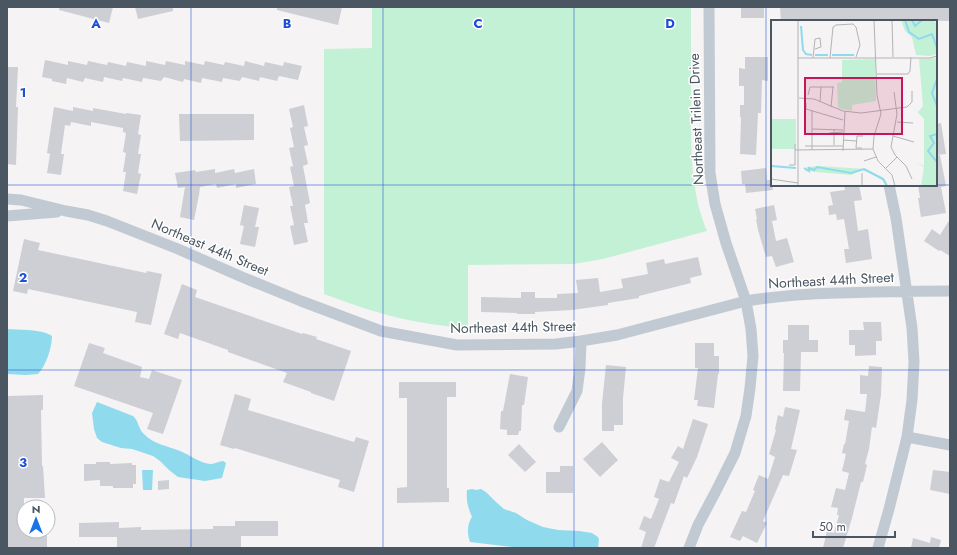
<svg xmlns="http://www.w3.org/2000/svg" width="957" height="555" viewBox="0 0 957 555" font-family="Jost,sans-serif">
<rect width="100%" height="100%" fill="#f5f3f3"/>
<path fill="#c3f1d5" d="M372,7H691C691,40 691,72 691,105C691,147 690,191 707,231L603,259L573,264L468,265V328C456,327 443,326 431,324C394,319 359,307 324,294V49L372,48Z"/>
<path fill="#90daee" d="M7,329C19,330 42,329 52,336C52,347 46,366 38,374L26,375L7,374Z
M97,402L133,416C139,421 138,429 144,434C153,444 168,446 180,451C188,454 202,464 211,464C215,464 219,461 223,461L226,463L222,478L205,481L178,477L169,470L160,461L153,456L132,449L121,448L102,442L97,438L94,429L92,413Z
M142,470H153L152,490H143Z
M472,489L476,490L481,489L486,492L496,502L504,509L516,513L527,520L543,527L558,530L579,531L592,533L598,537L599,540L598,548H521L470,542C467,534 467,524 472,517C468,507 466,502 467,490Z"/>
<path fill="#cdcfd5" d="M59,7H113L109,23L59,10Z
M135,7H173V11L138,19Z
M277,7H342L338,25L277,10Z
M741,7H764V18H741Z
M780,7H950V21L903,20V21H893V20L781,21Z
M745,57H768V81L762,80L761,113H758L756,155L740,154L741,117H740V105H744V86H739V68L745,69Z
M45,60L68,65V61L87,65L88,61L107,65L108,62L126,66L127,62L146,66V61L165,65L166,61L185,65V61L204,65L205,61L224,65L225,62L244,66L245,61L264,66L265,62L283,66L284,62L302,66L298,80L279,76L277,81L260,77L259,81L242,77L240,81L223,78L222,82L202,78L201,83L184,79L183,82L164,77L161,81L143,78L142,82L123,78L122,81L104,77L103,82L85,78L83,82L67,78L66,84L52,81V79L42,77Z
M7,67H18L16,107H18L16,165L7,164Z
M304,105L308,126L304,127L308,145L304,146L308,164L303,166L310,203L305,205L308,223H304L308,242L294,245L290,226L294,225L290,206H293L289,187L294,186L290,167L293,166L289,148L294,147L290,128L293,127L289,109Z
M54,107L73,111V107L93,111V108L126,114V113L141,115L138,134L141,135L138,154H141L138,173L141,174L137,194L123,191L126,172H123L126,153L123,152L126,133L123,132V128L91,122V126L71,122L70,126L65,125L61,154H64L61,175L47,173L50,154L47,153Z
M179,114H254V140L180,141Z
M941,123L946,154L936,155V124Z
M940,155L946,186L941,187L946,213L921,217L918,198H920L918,185H936V156Z
M766,168L767,180H772L773,190L746,193L745,184H742L741,171Z
M215,169V173L234,169L235,173L254,169L256,184L236,188V184L217,188L216,184L200,187L199,195H198H199L194,220L180,217L185,187L178,188L175,173L195,170L196,172Z
M844,185H859L862,200L854,201L858,231L868,229L872,259L846,263L844,249H849L844,219L837,220L836,214L829,215L828,206L833,205L830,192L845,190Z
M244,205L259,208L255,227H259L255,247L240,244L244,226L240,225Z
M774,205L777,220L772,221L776,241L787,238L794,262L776,267L772,256L766,257L758,230L756,219H757L755,209Z
M950,219V256L940,250L939,251L924,241L932,229L940,235Z
M24,239L40,243L38,250L146,273L147,271L162,274L151,325L135,322L137,312L28,289L27,294L13,291Z
M698,257L702,275L690,278L691,283L639,296V298L608,303V305L572,310L535,312V314H517V313L481,312V297L521,298V292H535V298H557V294L578,293L576,280L598,278L600,292L623,288L621,279L648,274L646,263L664,259L665,264Z
M182,284L197,290L195,297L302,334L303,333L317,337L316,339L351,351L334,401L311,393V392L283,382L287,373L228,352V350L180,333L178,339L164,334Z
M863,322H881L882,341H876V355L855,356V345H849V330H864Z
M788,325H809V340H818V352H801L800,391H783L784,353H783V340H788Z
M89,343L105,348L103,353L142,367L140,377L149,379L152,370L182,380L163,434L147,429L153,413L74,386Z
M695,343H714V356H719V374H718L714,408L697,406L698,400H694L698,368H695Z
M606,365L626,367L623,398V425H614V431H602V404Z
M869,366L882,367L881,395L876,428L872,427L869,449L865,464L867,465L863,482H861L852,518L843,548H823L827,531L834,533L839,515H837L838,508L831,507L836,488L845,490L849,473L842,471L846,454L842,453L844,444H845L849,421L844,420L846,409L865,412L867,394H860V375L868,376Z
M510,374L528,377L524,405H522L521,431H519L518,435H507V430L500,429L501,411H503Z
M399,382H456V397H447V488H449V502L397,503V488L407,487V398H399Z
M235,394L251,399L248,410L354,442L356,437L369,441L354,492L338,487L340,480L235,448L234,449L220,445Z
M43,395V410H41L42,466H43L45,498H24V531H47V548H7V396Z
M785,407L800,410L791,449L797,450L789,476L783,475L763,521L767,523L757,543L743,536L740,541L730,537L742,511L746,512L755,491L753,490L759,475L768,479L775,457L769,454L776,430L775,429L778,415L783,417Z
M693,419L708,424L697,457L687,478L684,476L674,504L671,503L654,548H641L646,532L639,529L644,516L651,519L659,499L654,497L660,479L669,482L679,462L671,458L678,446L683,449Z
M602,442L618,460L600,477L583,459Z
M519,444L536,462L525,472L508,455Z
M96,462H110V464L132,463V465H136V484H133V488H113V486H100V480L84,481V464H96Z
M560,466H573V493H546V472H560Z
M933,470L950,472V494L930,490Z
M169,480V489L158,490V481Z
M235,521H278V536H241V548H117V537H79V523L119,522V528L141,527V530L213,529V526H235Z
M931,537L941,540L939,548H911L913,538L930,543Z"/>
<g fill="none" stroke-linecap="round" stroke-linejoin="round">
<path stroke="#c1cad2" stroke-width="11" d="M7,199L21,200L66,211L88,215L107,221L178,249L242,277L301,301L381,331L457,345L556,344L581,341L617,335L746,301C776,296 806,294 837,293C875,292 912,291 950,291
M7,216L57,212
M559,427L577,391L580,368L581,341
M907,437L950,445
M689,548L698,525L717,489L735,453L746,416L750,388L753,356L751,329L746,301L726,243L715,204L710,173L709,7
M878,548L889,509L907,437L912,400L914,362L912,328L896,218L889,185"/>
</g>
<path fill="none" stroke="#1d4ed8" stroke-width="1" stroke-opacity="0.55" d="M191,7V548M383,7V548M574,7V548M766,7V548M7,185H772M772,185H936M936,185H950M7,370H950"/>
<g text-anchor="middle" dominant-baseline="central" stroke-width="3" stroke-linejoin="round" paint-order="stroke">
<g font-size="14" fill="#4a5661" stroke="#fff">
<text transform="translate(696 119) rotate(-92)">Northeast Trilein Drive</text>
<text transform="translate(210 247) rotate(23)">Northeast 44th Street</text>
<text transform="translate(831 280) rotate(-3)">Northeast 44th Street</text>
<text transform="translate(513 327) rotate(-1)">Northeast 44th Street</text>
</g>
</g>
<g transform="translate(771 20)">
<rect width="166" height="166" fill="#f5f3f3"/>
<path d="M130,0H163L166,5V34L159,36L145,35L141,17L134,11ZM166,38V166H150L153,147L145,142L153,146V99L140,85L147,92L152,86L148,39ZM104,39L105,81L81,85V91L67,88L66,63L71,62V40ZM0,99H25V129H0ZM48,146L95,149L113,158L117,165L108,157L91,150L80,155L34,151L36,147Z" fill="#c3f1d5"/>
<path fill="none" stroke="#90daee" stroke-width="2" d="M134,0L138,12L148,19L161,14L166,28M141,0L144,6L151,0M30,6L32,30L35,34L41,35M44,35H57M61,35H83M166,59L161,73L166,86M166,114L159,116L163,123L157,131L166,142M0,146L25,148M33,148L38,151V148L43,150L46,147L80,153L93,149L112,159L116,166"/>
<path fill="none" stroke="#b1b4b9" stroke-width="1" d="M27,0V166M103,0L106,75L110,94L103,116L102,129L107,141L121,155L124,166M121,0L122,37M27,38H159L166,36M42,38L44,19L49,18L50,27L44,29M59,38L62,7L65,5L82,4L85,7L89,25L85,37M106,54H137L139,51L140,37M123,72L126,94L120,127L124,135L135,146L141,159M37,75L39,67H63M28,78L43,79L72,91L90,93L136,87L141,82V71M49,82L50,67M35,83V89L72,100M60,87L62,67M126,102L142,103M41,109L72,110M58,113L72,112M122,116L143,122M72,120L85,121M63,125V109M34,126H72M91,128H85L86,116H92M24,130L102,129M41,130V90M72,131L74,92M93,141L105,137M18,145H24V124M115,148L126,137M91,153V166M0,159L27,163"/>
<path fill="#c2185b" fill-opacity="0.15" stroke="#c2185b" stroke-width="2" d="M34,58H131V114H34Z"/>
<rect width="166" height="166" fill="none" stroke="#4a5661" stroke-width="2"/>
</g>
<g font-size="13" text-anchor="middle" font-weight="bold" fill="#1d4ed8" stroke="#fff" stroke-width="3" stroke-linejoin="round" paint-order="stroke">
<text x="96" y="28">A</text>
<text x="287" y="28">B</text>
<text x="478" y="28">C</text>
<text x="670" y="28">D</text>
<text x="23" y="97">1</text>
<text x="23" y="282">2</text>
<text x="23" y="467">3</text>
</g>
<rect width="957" height="555" fill="none" stroke="#4a5661" stroke-width="16"/>
<g transform="translate(36 519)"><circle r="19" fill="#ffffff" stroke="#b7bbc0"/>
<path d="M0-3L7 15L0 10L-7 15Z" fill="#1a73e8"/>
<text y="-6" font-size="11" font-weight="bold" text-anchor="middle" fill="#4a5661">N</text>
</g>
<path d="M813 531v6h82v-6" fill="none" stroke="#4a5661" stroke-width="2"/>
<text x="819" y="531" font-size="12" fill="#4a5661" stroke="#ffffff" stroke-width="3" paint-order="stroke">50 m</text>
</svg>
